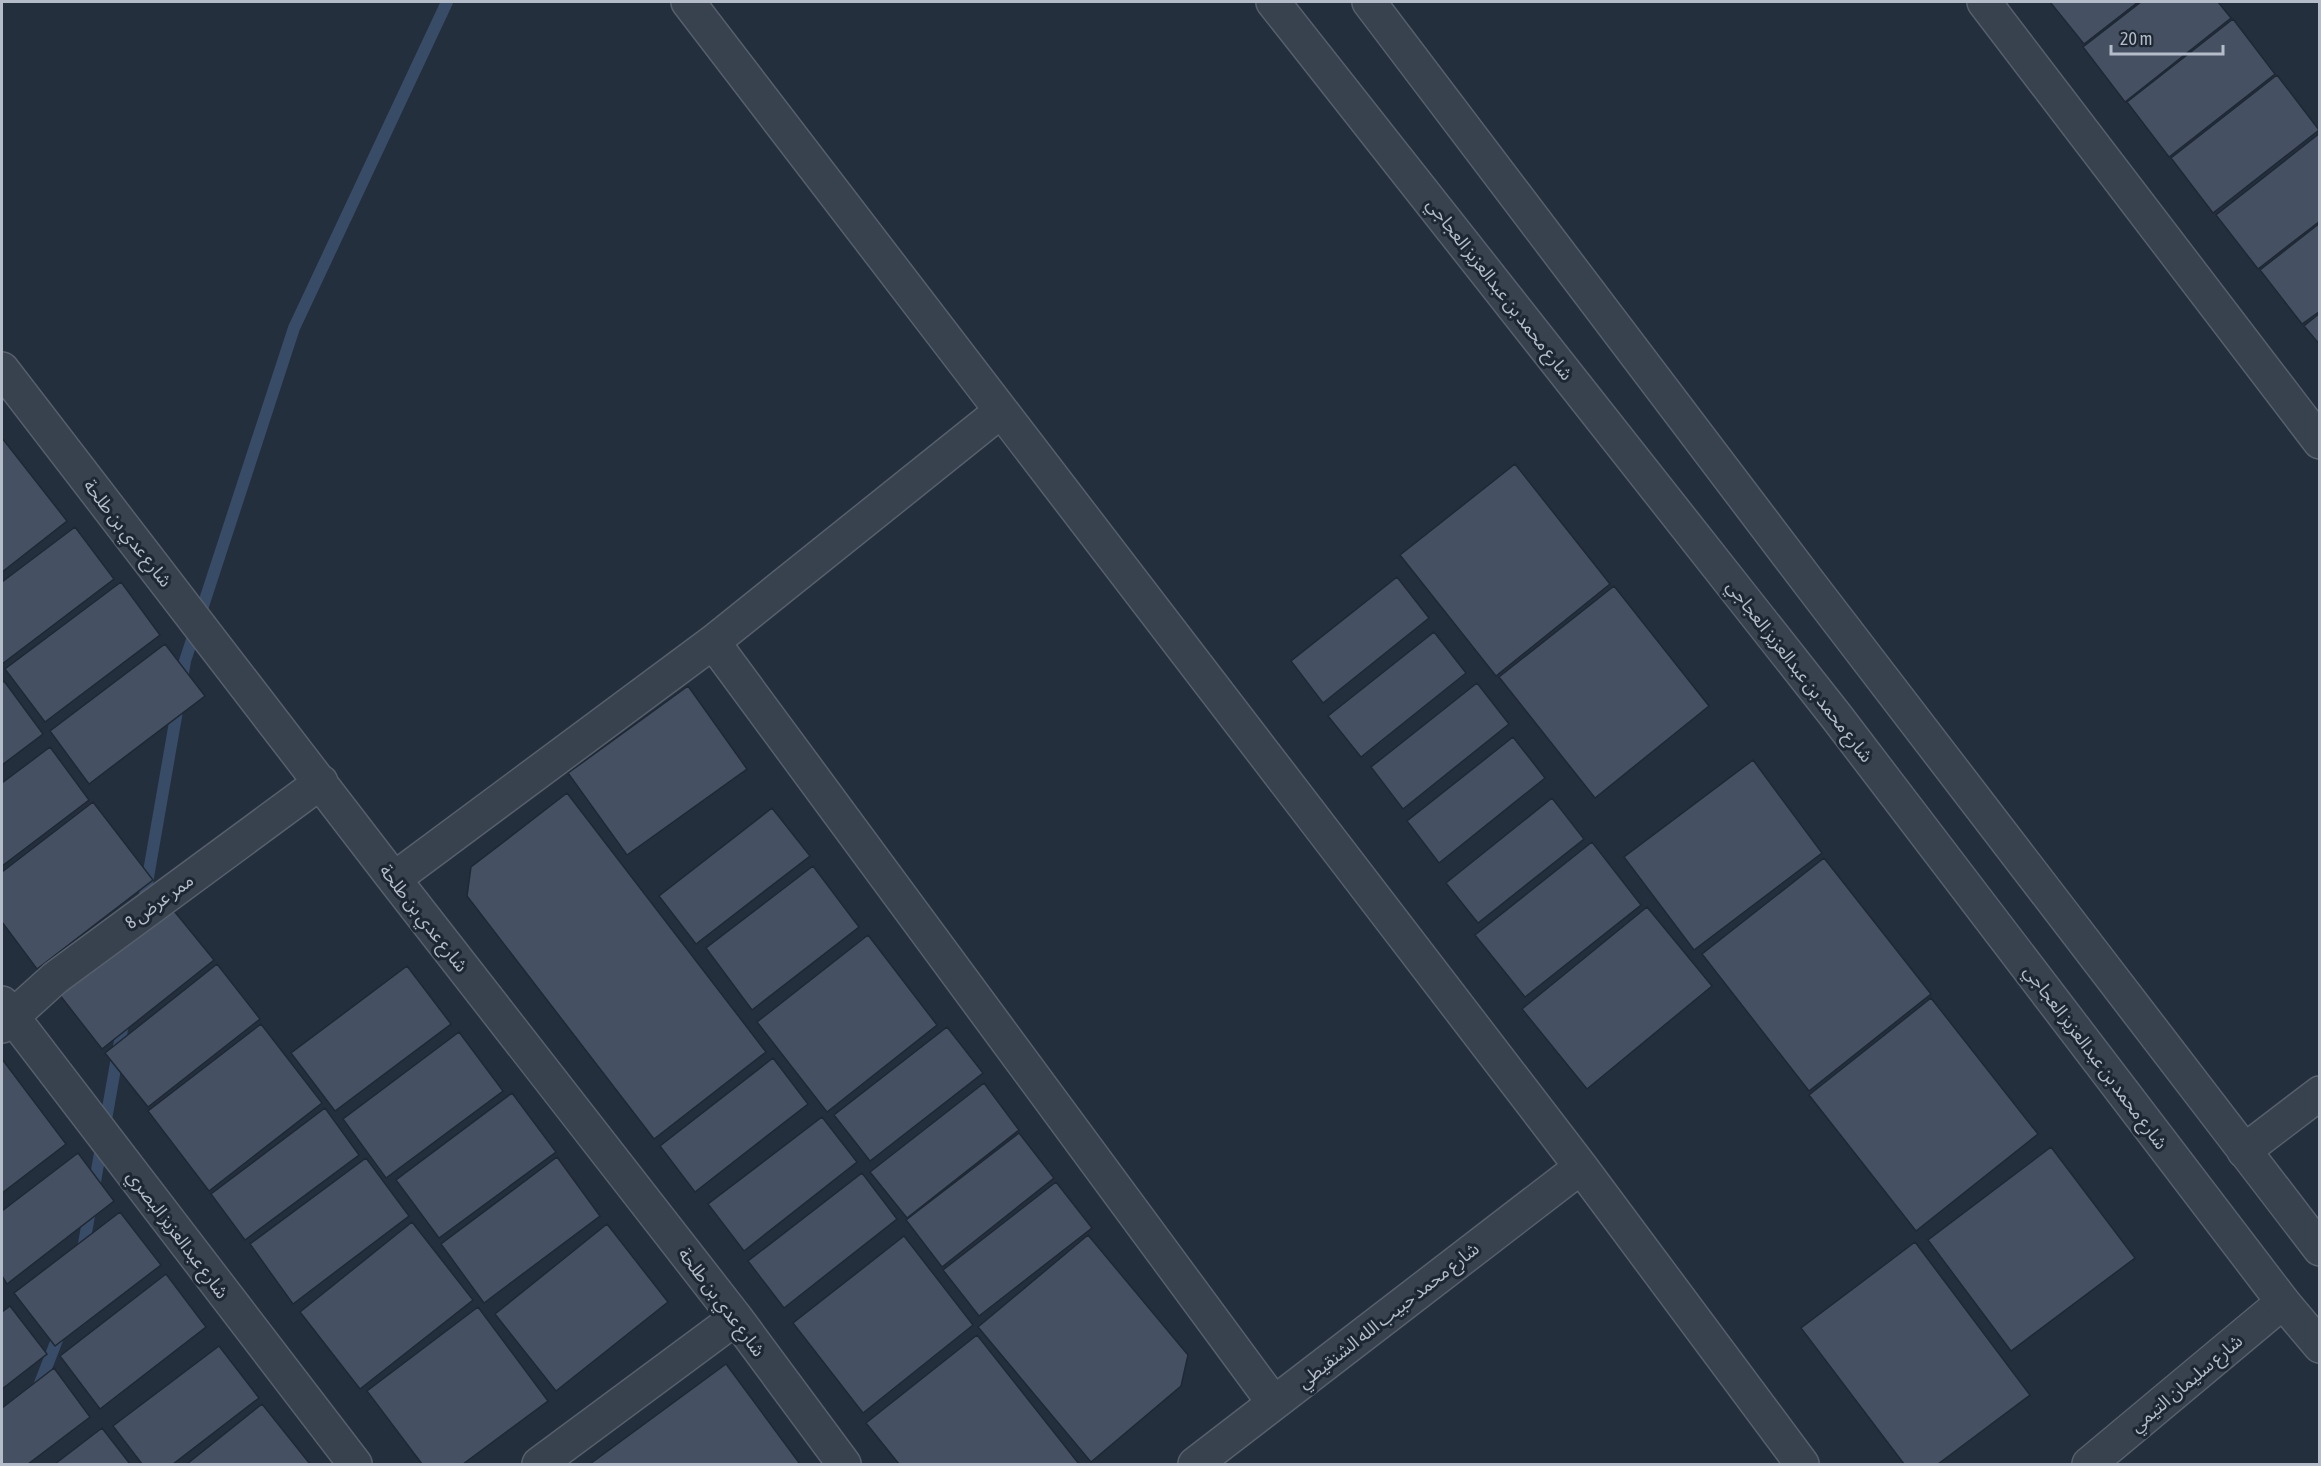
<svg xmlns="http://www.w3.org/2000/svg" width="2321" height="1466" viewBox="0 0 2321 1466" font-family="'Asap Condensed','Noto Sans Arabic',sans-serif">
<rect width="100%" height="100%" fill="#242f3e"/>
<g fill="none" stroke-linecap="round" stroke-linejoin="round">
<path stroke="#394c67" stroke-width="12" d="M181,684L185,661L294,328L447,2
M143,906L178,705
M82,1255L124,1018
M37,1391L60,1332"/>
</g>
<path fill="#455162" stroke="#1f2835" stroke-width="1.5" d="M2050,2H2138L2084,44Z
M2141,2H2218L2231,18L2125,102L2083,47Z
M2233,19L2275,74L2169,157L2127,102Z
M2277,75L2319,130L2213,213L2171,158Z
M2320,133V221L2258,269L2216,215Z
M2320,223V311L2302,324L2260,270Z
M2320,313V345L2304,326Z
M2,438L67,521L2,572Z
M1515,464L1610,584L1496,676L1400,555Z
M75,527L114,579L2,664V582Z
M1397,577L1429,618L1323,703L1291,661Z
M121,582L160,635L45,722L5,669Z
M1614,586L1709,706L1595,798L1499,677Z
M1434,632L1466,673L1361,757L1328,716Z
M165,644L205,696L89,784L50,731Z
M4,681L43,734L2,765V683Z
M1477,683L1509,724L1403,809L1371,767Z
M688,686L747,769L627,855L568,773Z
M1513,737L1545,778L1439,863L1407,821Z
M50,747L89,800L2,866V783Z
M1753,760L1822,853L1694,950L1624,857Z
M567,793L766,1052L654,1139L467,896L471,867Z
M1552,798L1584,839L1478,923L1446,883Z
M93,802L153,880L37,969L2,922V872Z
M772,808L810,856L696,944L659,896Z
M1592,842L1641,905L1525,997L1475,935Z
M1824,858L1931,994L1809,1091L1702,954Z
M813,866L859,927L752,1010L706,948Z
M170,906L214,960L102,1049L59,994Z
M1647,907L1712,986L1587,1089L1522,1009Z
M868,935L937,1025L827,1112L757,1022Z
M217,964L260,1019L148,1107L105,1053Z
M407,966L451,1024L335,1111L291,1053Z
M1931,998L2038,1134L1916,1231L1809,1095Z
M261,1024L322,1103L209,1191L148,1111Z
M947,1027L983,1073L870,1161L834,1115Z
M459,1032L503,1091L386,1178L343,1119Z
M773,1058L808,1104L695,1192L660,1146Z
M2,1059L66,1144L2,1193Z
M984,1083L1019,1130L907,1218L870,1172Z
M512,1093L556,1152L439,1238L396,1180Z
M325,1108L359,1155L245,1240L211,1194Z
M822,1117L857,1162L744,1251L708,1204Z
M1019,1133L1054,1178L942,1267L906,1220Z
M2051,1147L2135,1258L2011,1351L1928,1240Z
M78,1153L114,1201L7,1284L2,1276V1211Z
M557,1157L600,1216L484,1303L441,1244Z
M366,1158L409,1216L293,1304L250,1244Z
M862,1173L897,1219L784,1308L748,1261Z
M1056,1182L1092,1228L979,1316L943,1270Z
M120,1212L161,1265L55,1346L14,1293Z
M412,1222L473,1300L360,1389L300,1312Z
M607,1224L668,1302L556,1391L495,1314Z
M1088,1235L1188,1355L1181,1386L1091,1462L978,1327Z
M904,1236L973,1325L863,1413L793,1323Z
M1915,1242L2030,1395L1938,1464H1904L1801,1328Z
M166,1274L206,1327L100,1409L60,1356Z
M10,1306L47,1354L2,1389V1312Z
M478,1307L548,1401L463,1464H422L367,1391Z
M977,1335L1079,1464H899L866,1423Z
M219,1346L259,1398L173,1464H142L113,1426Z
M726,1364L800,1464H590Z
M54,1368L90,1417L28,1464H2V1408Z
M262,1404L310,1464H187Z
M102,1428L130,1464H55Z"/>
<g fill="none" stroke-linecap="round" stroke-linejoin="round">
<g stroke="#565f6c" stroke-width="36">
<path id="minor" d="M688,2L1581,1167L1802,1464
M1984,2L2320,442
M2,369L394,879L736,1318L844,1464
M713,642L1274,1403
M394,879L713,642L1001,411
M2,1003L355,1464
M2,1026L55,978L321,782
M2244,1151L2320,1093
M539,1464L736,1318
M1195,1464L1581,1167
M2089,1464L2283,1302"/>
</g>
<g stroke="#565f6c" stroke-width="36">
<path id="tertiary" d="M1273,2L1836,716L2283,1302L2320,1346
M1369,2L1810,584L2320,1249"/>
</g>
<use href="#minor" stroke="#38414e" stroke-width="33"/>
<use href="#tertiary" stroke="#38414e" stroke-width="33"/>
</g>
<g text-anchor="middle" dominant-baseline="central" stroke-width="6" stroke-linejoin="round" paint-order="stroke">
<g font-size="18" fill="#b4bcc9" stroke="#1d2633">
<text transform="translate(1500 289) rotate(52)">شارع محمد بن عبدالعزيز العجاجي</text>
<text transform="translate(128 533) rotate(52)">شارع عدي بن طلحة</text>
<text transform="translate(1800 671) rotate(52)">شارع محمد بن عبدالعزيز العجاجي</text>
<text transform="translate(159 901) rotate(-36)">ممر عرض 8</text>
<text transform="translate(424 918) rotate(52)">شارع عدي بن طلحة</text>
<text transform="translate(2096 1057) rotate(53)">شارع محمد بن عبدالعزيز العجاجي</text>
<text transform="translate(178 1234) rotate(53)">شارع عبدالعزيز البصري</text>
<text transform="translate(722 1302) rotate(53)">شارع عدي بن طلحة</text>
<text transform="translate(1388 1315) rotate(-38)">شارع محمد حبيب الله الشنقيطي</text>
<text transform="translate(2186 1383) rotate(-40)">شارع سليمان التيمي</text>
</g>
</g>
<rect width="2321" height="1466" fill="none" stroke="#b4bcc9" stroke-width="6"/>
<path d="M2111 45v9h112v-9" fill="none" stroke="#b4bcc9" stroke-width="3"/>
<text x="2120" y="45" font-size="18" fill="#b4bcc9" stroke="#1d2633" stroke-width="4.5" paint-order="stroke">20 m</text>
</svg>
